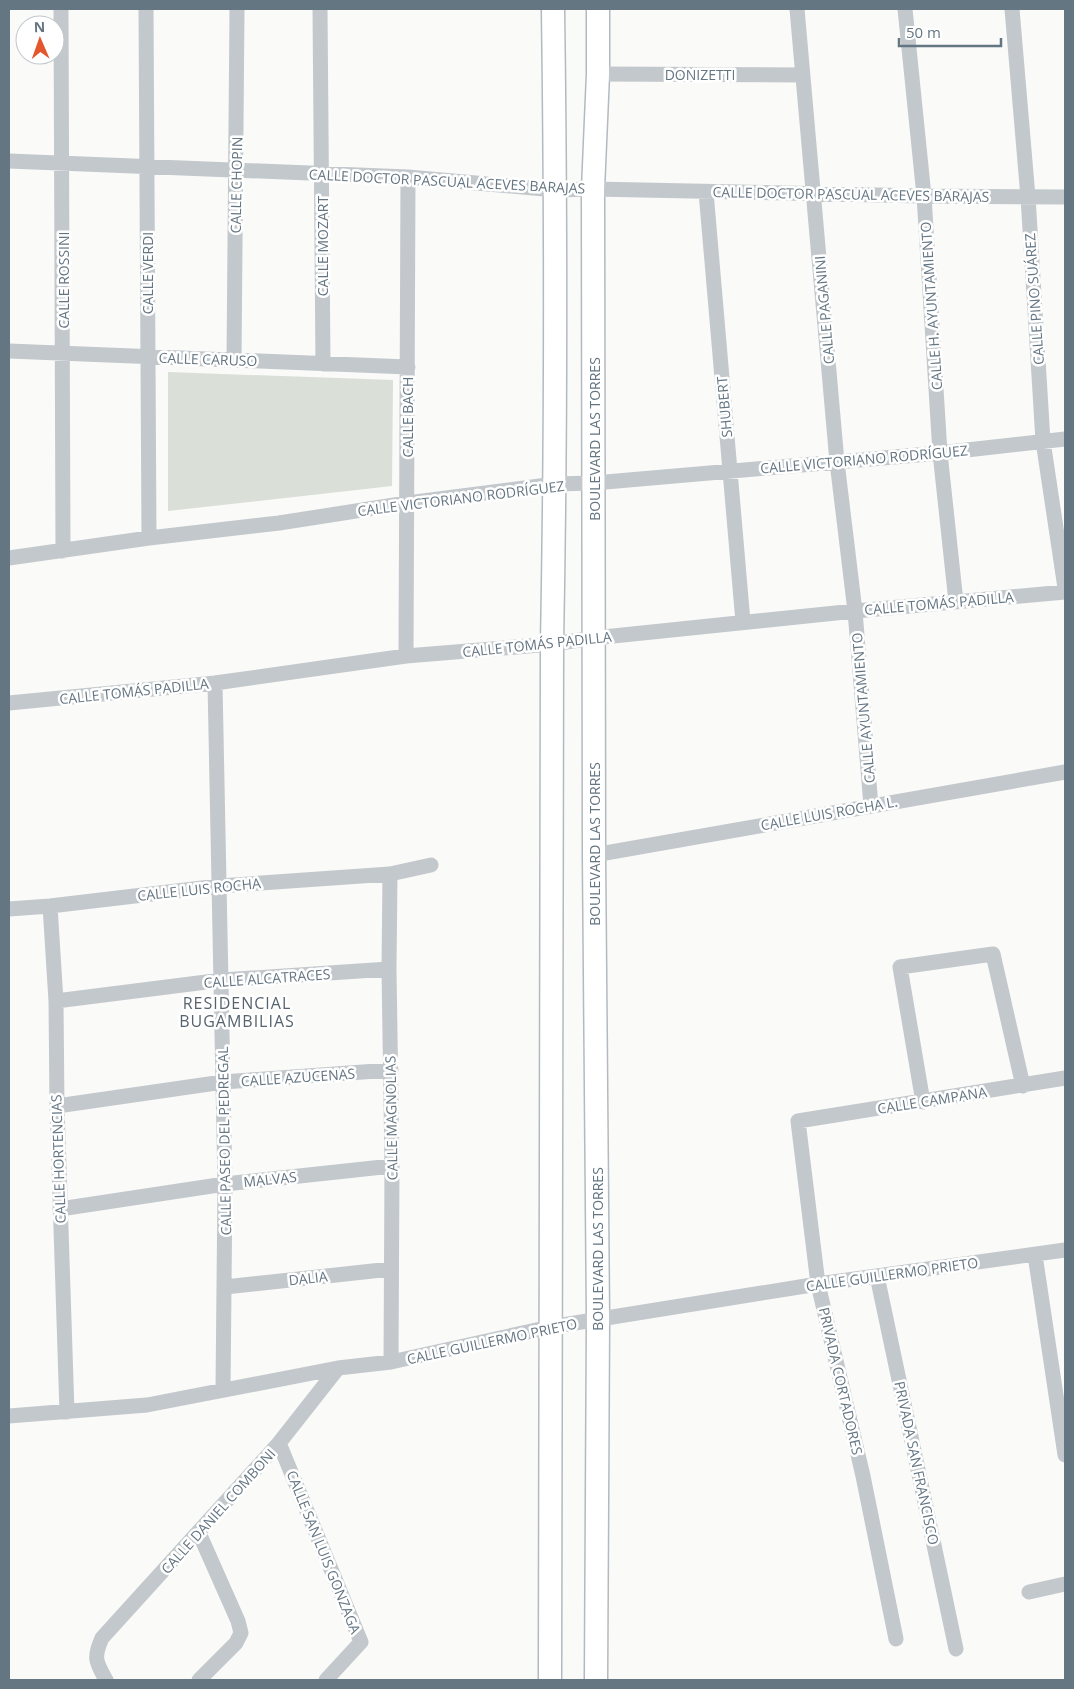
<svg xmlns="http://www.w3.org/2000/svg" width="1074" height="1689" viewBox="0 0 1074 1689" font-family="'Open Sans',sans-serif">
<rect width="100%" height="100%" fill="#fafaf8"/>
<path fill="#dadfd7" d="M168,372L393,380L392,486L168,511Z"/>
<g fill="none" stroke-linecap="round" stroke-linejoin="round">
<g stroke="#b3babf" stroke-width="25">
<path id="secondary" d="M550,1680L552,644C556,432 556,221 553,9
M596,1680L598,1320L594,855L593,189L598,74V9"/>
</g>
<path stroke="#c3c8cc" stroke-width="15" d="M61,9L63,551
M146,9L149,538
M320,9L323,364
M797,9L837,462L855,611L871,806
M905,9L924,196L940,453L956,602
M1012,9L1028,197L1043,441L1065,588
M598,74L802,75
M9,161L408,177L555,190L593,189L924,196L1065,197
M706,192L743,622
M9,351L408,367
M234,360L237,9
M9,558L149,538L279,523L407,503L555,484L594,483L940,453L1065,439
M406,656L408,177
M215,683L225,1184L223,1390
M9,703L215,683L406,656L552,644L594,638L855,611L1065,592
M594,855L1065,772
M390,874L389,969L392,1166L391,1362
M50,906L56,1001L57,1106L67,1412
M9,909L50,906L219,886L390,874L431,865
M56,1001L222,980L389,969
M923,1102L900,967L993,954L1023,1086
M57,1106L223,1082L391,1070
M60,1209L225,1184L392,1166
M1035,1255L1065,1455
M877,1276L956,1649
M225,1287L391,1269
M9,1416L147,1405L338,1368L391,1362L550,1327L818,1284L1065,1250
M279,1443L361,1642L326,1680
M1029,1592L1065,1584
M896,1639L863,1476L818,1284L798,1121L1065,1078
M106,1680C96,1662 93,1658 102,1638L279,1443L338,1368
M199,1680L236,1643L241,1633L238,1621L199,1533"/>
<use href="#secondary" stroke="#fff" stroke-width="22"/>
</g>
<g text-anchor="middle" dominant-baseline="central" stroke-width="5" stroke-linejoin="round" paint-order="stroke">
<g font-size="14" fill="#657683" stroke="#fff">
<text x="700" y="74">DONIZETTI</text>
<text transform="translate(447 181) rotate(3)">CALLE DOCTOR PASCUAL ACEVES BARAJAS</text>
<text transform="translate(236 185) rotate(-89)">CALLE CHOPIN</text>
<text transform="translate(851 194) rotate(1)">CALLE DOCTOR PASCUAL ACEVES BARAJAS</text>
<text transform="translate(322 246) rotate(-90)">CALLE MOZART</text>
<text transform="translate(147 273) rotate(-90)">CALLE VERDI</text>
<text transform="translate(63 280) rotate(-90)">CALLE ROSSINI</text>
<text transform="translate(1034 299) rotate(-94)">CALLE PINO SUÁREZ</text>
<text transform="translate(931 306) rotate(-94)">CALLE H. AYUNTAMIENTO</text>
<text transform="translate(824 310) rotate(-95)">CALLE PAGANINI</text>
<text transform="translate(208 359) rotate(2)">CALLE CARUSO</text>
<text transform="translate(724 407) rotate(-95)">SHUBERT</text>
<text transform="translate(407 417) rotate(-90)">CALLE BACH</text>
<text transform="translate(594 439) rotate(-90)">BOULEVARD LAS TORRES</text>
<text transform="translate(864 459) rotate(-5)">CALLE VICTORIANO RODRÍGUEZ</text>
<text transform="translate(461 498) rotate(-7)">CALLE VICTORIANO RODRÍGUEZ</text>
<text transform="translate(939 603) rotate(-5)">CALLE TOMÁS PADILLA</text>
<text transform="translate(537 644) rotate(-6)">CALLE TOMÁS PADILLA</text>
<text transform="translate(134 691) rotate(-6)">CALLE TOMÁS PADILLA</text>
<text transform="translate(863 708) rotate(-95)">CALLE AYUNTAMIENTO</text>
<text transform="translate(829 813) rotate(-10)">CALLE LUIS ROCHA L.</text>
<text transform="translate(594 844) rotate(-90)">BOULEVARD LAS TORRES</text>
<text transform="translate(199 889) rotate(-6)">CALLE LUIS ROCHA</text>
<text transform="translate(267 978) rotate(-4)">CALLE ALCATRACES</text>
<text transform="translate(298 1077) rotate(-4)">CALLE AZUCENAS</text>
<text transform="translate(932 1100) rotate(-9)">CALLE CAMPANA</text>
<text transform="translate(391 1118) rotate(-91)">CALLE MAGNOLIAS</text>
<text transform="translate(224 1141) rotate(-91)">CALLE PASEO DEL PEDREGAL</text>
<text transform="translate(58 1159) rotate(-92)">CALLE HORTENCIAS</text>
<text transform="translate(270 1179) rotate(-6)">MALVAS</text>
<text transform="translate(597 1249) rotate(-90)">BOULEVARD LAS TORRES</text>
<text transform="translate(892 1274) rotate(-8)">CALLE GUILLERMO PRIETO</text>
<text transform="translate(308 1278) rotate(-6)">DALIA</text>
<text transform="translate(492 1341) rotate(-12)">CALLE GUILLERMO PRIETO</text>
<text transform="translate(841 1381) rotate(77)">PRIVADA CORTADORES</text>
<text transform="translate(917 1463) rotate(78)">PRIVADA SAN FRANCISCO</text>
<text transform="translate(218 1511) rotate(-48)">CALLE DANIEL COMBONI</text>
<text transform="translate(324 1552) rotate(68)">CALLE SAN LUIS GONZAGA</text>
</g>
<g font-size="16" letter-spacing="1" fill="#57646e" stroke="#fff">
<text x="237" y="1003">RESIDENCIAL<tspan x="237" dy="18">BUGAMBILIAS</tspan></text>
</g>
</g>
<rect width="1074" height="1689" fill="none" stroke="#657683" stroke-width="20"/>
<g transform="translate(40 40) rotate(358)"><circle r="24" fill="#ffffff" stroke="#c1c8cd"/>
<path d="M0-4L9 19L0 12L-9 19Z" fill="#e4572e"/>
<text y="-8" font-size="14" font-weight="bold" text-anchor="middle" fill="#657683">N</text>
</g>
<path d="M899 38v8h102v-8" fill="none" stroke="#657683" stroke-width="2.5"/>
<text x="906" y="38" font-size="15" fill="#657683" stroke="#ffffff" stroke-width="4" paint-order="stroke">50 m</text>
</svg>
